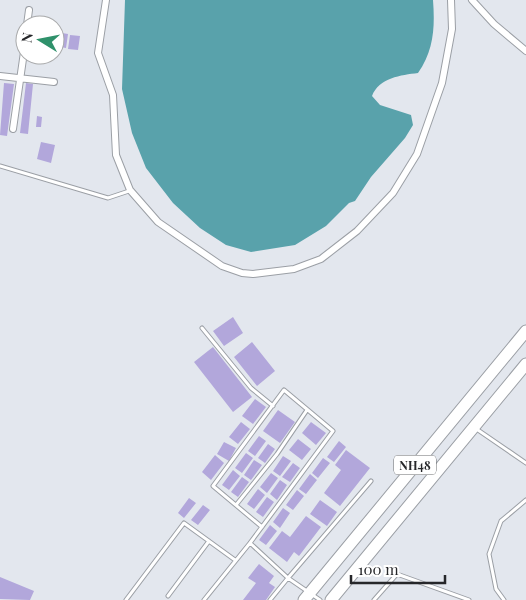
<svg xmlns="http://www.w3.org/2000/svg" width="526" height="600" viewBox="0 0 526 600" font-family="'Playfair Display',serif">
<rect width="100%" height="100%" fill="#e3e7ee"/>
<path fill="#59a2ab" d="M125,0H433C435,27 434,50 418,73C401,75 379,78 372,96L380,105L411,115L413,125L405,138L371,177L355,201L349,203L326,226L295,245L251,252L226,245L200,228L173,203L146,168L132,133L122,89Z"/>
<path fill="#b2a7db" d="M56,32L68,34L66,48L55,46Z
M70,35L80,36L78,50L68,49Z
M4,83L14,84L7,136L0,135Z
M26,83L33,84L28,134L20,133Z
M37,116L42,117L41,127H36Z
M41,142L55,145L51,163L37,159Z
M233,317L243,333L224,346L213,331Z
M252,342L275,371L257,386L234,357Z
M213,347L252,397L233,412L194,362Z
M255,399L266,407L253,424L242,416Z
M278,410L295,422L280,443L263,431Z
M241,422L250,429L238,444L229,437Z
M311,422L326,433L316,445L302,433Z
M259,436L266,441L255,456L248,451Z
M298,439L311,449L302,460L289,450Z
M339,441L346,447L334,462L327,457Z
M224,442L236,448L229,461L217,454Z
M268,444L275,449L265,463L258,458Z
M346,450L370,468L340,506L324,493L341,470L335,465Z
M246,453L253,458L242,473L235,468Z
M215,455L224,463L211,480L202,472Z
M283,456L291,461L280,476L273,471Z
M323,458L330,463L318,478L312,473Z
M254,460L262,465L251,480L244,475Z
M293,463L300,468L290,482L282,477Z
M233,470L240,476L229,490L222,485Z
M271,473L278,478L267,493L260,487Z
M310,474L317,480L306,494L299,489Z
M242,477L249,482L238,497L231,492Z
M280,480L287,485L277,500L270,494Z
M258,489L265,495L254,509L247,504Z
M297,490L304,496L293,510L286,505Z
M267,497L274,502L263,517L256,512Z
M189,498L196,503L184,518L178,513Z
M320,500L337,512L327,526L310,514Z
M203,505L210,510L198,525L191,520Z
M283,508L290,513L280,528L273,522Z
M306,516L321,527L299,556L294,552L287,562L269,548L282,531L290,537Z
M270,525L277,531L266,545L259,540Z
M259,564L274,576L269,583L275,587L266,600H243L256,583L248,578Z
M0,577L34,591L30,600L0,599Z"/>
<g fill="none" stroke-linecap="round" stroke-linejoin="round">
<g stroke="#9b9fa5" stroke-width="5">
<path id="lane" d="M0,166L108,198L129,191
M202,328L251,388L273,406
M475,428L526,463
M236,505L277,454L307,410
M250,543L333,431L284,390L213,486L262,527
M168,596L209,541
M126,600L184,523L235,560
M204,600L250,543L288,578L270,600
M320,600L288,578L371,481
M374,600L397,574L469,600
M504,600L496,589L489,554L501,521L526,500"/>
</g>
<g stroke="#9b9fa5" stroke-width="8">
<path id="street" d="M106,0L98,53L113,95L116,155L130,190L158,222L222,266L242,273L253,274L294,269L321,259L357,231L393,193L417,154L442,83L452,29L451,0
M472,0L494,24L526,51
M27,25L29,10
M0,76L54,82
M13,129L25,45"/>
</g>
<g stroke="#9b9fa5" stroke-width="13">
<path id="highway" d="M304,600L526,331
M331,600L526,364"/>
</g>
<use href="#lane" stroke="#fff" stroke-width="3"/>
<use href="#street" stroke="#fff" stroke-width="6"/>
<use href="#highway" stroke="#fff" stroke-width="11"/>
</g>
<g text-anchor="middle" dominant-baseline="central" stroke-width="4.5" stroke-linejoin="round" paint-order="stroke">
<rect fill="#fff" stroke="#67686a" stroke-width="1" x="394" y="455.5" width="42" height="19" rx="4"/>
<g font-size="12" font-weight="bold" fill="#26272a">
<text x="415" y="465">NH48</text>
</g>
</g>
<g transform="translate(40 40) rotate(280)"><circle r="24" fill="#ffffff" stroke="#a8a9aa"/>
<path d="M0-4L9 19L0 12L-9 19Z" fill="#2f916b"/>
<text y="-8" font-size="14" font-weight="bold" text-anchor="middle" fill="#26272a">N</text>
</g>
<path d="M351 575v8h94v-8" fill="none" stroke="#26272a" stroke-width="2.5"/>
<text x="358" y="575" font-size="15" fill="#26272a" stroke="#ffffff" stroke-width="4" paint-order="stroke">100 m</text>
</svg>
